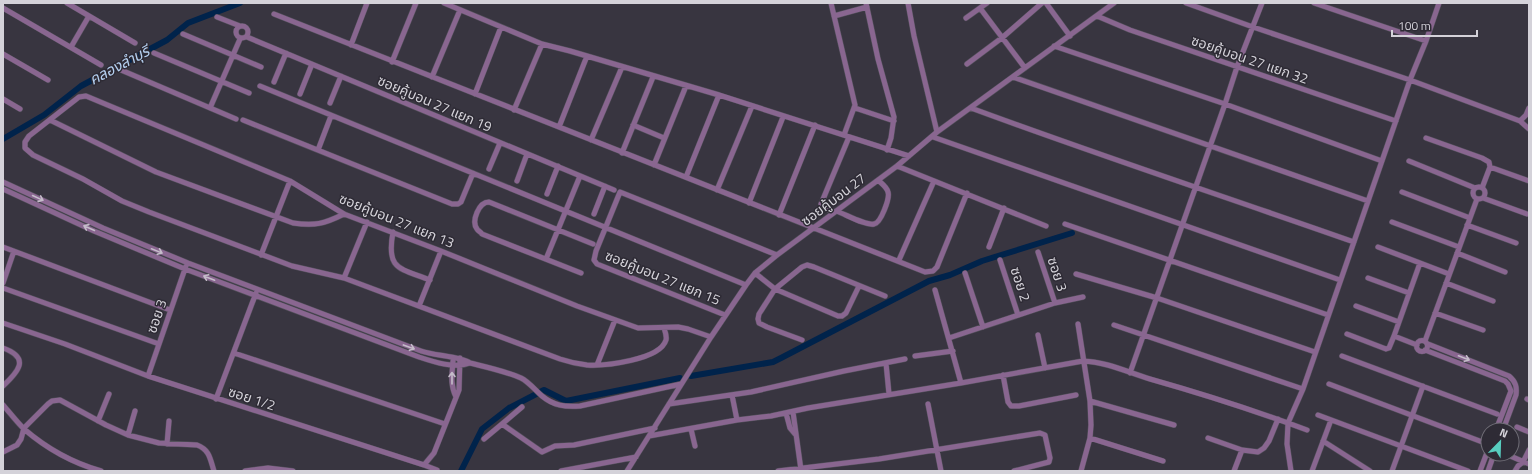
<svg xmlns="http://www.w3.org/2000/svg" width="1532" height="474" viewBox="0 0 1532 474" font-family="'Titillium Web','Noto Sans Thai',sans-serif">
<rect width="100%" height="100%" fill="#383540"/>
<g fill="none" stroke-linecap="round" stroke-linejoin="round">
<path stroke="#00234b" stroke-width="6" d="M3,139L44,115L81,86L167,40L188,23L240,3
M691,376L773,362L781,358L929,281L950,275L982,261L1072,233
M461,471L482,429L509,408L544,390L566,401L680,378"/>
<g stroke="#54515c" stroke-width="6">
<path id="minor" d="M67,3L135,43
M444,3L542,44L570,51L719,95L909,156
M831,3L855,105L844,135
M866,3L878,59L894,117L891,138L887,150
M908,3L914,36L937,132
M1046,3L1070,36
M1186,3L1253,27L1410,80L1520,121L1529,129
M1314,3L1426,41
M3,8L101,65
M980,8L1025,68
M274,14L925,272L933,271L937,267L967,193
M834,16L867,7
M1097,16L1130,30L1396,121
M217,17L240,26
M966,18L987,3
M236 32a6 6 0 1 1 12 0a6 6 0 1 1-12 0Z
M183,34L261,67
M247,37L614,190
M351,45L367,3
M1054,46L1225,104L1382,161
M71,47L89,16
M154,53L249,93
M3,54L48,80
M392,62L416,3
M967,64L1003,37L1042,3
M121,70L236,119
M432,77L460,10
M1013,77L1368,201
M274,82L286,53
M260,86L746,285
M300,94L312,64
M475,94L501,27
M3,99L20,109
M330,103L341,76
M210,108L240,39
M855,108L894,121
M971,108C1098,155 1226,197 1354,242
M514,110L542,44
M50,120L156,172L293,223C315,226 324,224 344,214
M243,120L452,204H458L461,202L473,173
M1520,121L1526,115L1529,108
M633,125L664,138
M559,127L587,56
M933,137L1340,280
M1426,138L1482,158L1489,162L1490,167L1482,188
M591,140L622,67
M318,150L331,116
M622,153L653,77
M1409,161L1475,188
M654,165L686,86
M897,166L1046,226
M1490,167L1529,181
M489,169L500,143
M686,177L719,95
M517,181L527,154
M3,182L103,228L188,263L421,351C435,356 460,356 470,363C486,367 505,371 521,378C529,382 535,390 542,396C554,406 565,407 580,406L681,384
M1473 193a6 6 0 1 1 12 0a6 6 0 1 1-12 0Z
M3,189L94,231L185,269L419,357C434,362 455,369 470,363
M717,190L752,106
M1402,192L1470,218
M547,194L558,166
M1483,198L1527,214
M749,203L783,117
M836,211C845,214 866,226 874,224C881,223 890,198 888,192C887,187 881,183 878,180
M834,212L823,208L821,204L849,137
M594,214L605,186
M779,215L815,125
M1392,222L1459,247
M1065,224L1328,315
M1467,225L1516,243
M393,232C386,270 399,268 430,280
M3,247L170,310
M989,247L1004,208
M1378,247L1449,274
M1038,252L1055,303
M1457,253L1505,272
M261,255L290,181
M546,259L580,176
M899,260L934,181
M1000,260L1018,315
M581,273L482,234C482,233 477,230 477,229C471,221 479,202 489,202L593,244
M755,273L775,289L838,316H842L846,313L859,286
M965,273L983,327
M1076,274L1157,298L1315,352
M344,278L367,222
M1368,278L1409,293
M3,283L14,251
M1446,283L1493,301
M3,288L159,344
M935,290L961,383
M419,306L441,251
M1356,306L1399,322
M1435,313L1483,330
M725,315L597,264L594,260L596,251L620,192L777,255
M3,323L65,344L148,376L424,465L434,453L459,390L460,358
M1078,324L1090,401L1091,425L1090,438L1081,471
M1114,325L1303,389
M664,328C665,331 667,336 666,340C660,360 605,366 587,365C578,364 569,362 560,359L344,278L292,266L149,212L122,201L83,179L33,155L25,148V142L29,136L79,97L86,96L290,181L344,214L441,251L577,306L638,328L678,327L688,329L711,337
M1347,334L1386,349L1389,348L1394,336
M1038,335L1045,368
M949,338L1055,303L1083,297
M802,340L767,327L759,323L758,319L759,314L775,289L802,267L807,265L814,267L885,296
M1416.5 346a5.5 5.5 0 1 1 11 0a5.5 5.5 0 1 1-11 0Z
M1425,341L1477,199
M1428,344L1509,376C1516,382 1517,387 1516,395L1503,430
M1417,345L1394,336L1420,263
M3,348C31,358 18,372 3,386
M1425,350L1505,381L1508,384L1511,391L1496,430
M234,353L445,424
M915,356L953,351
M1342,356L1497,414
M453,361C452,374 450,385 456,397
M886,363L889,394
M597,365L615,320
M1130,373L1225,104L1237,67L1262,3
M1003,375L1008,402L1011,406H1019L1076,395
M148,376L186,266
M1329,384L1485,443
M732,395L737,420
M216,399L256,293
M1527,399L1529,400
M1090,401L1174,425
M669,404L751,392L844,371L905,359
M928,404L941,471
M3,405C10,413 17,422 24,429C46,448 73,463 101,471
M522,407L502,424L542,452L555,446L574,445L655,428
M793,412L801,470
M786,413L790,428L795,434
M1318,415L1468,471
M98,421L109,394
M1517,427L1529,432
M691,429L695,446
M128,435L135,411
M649,436L737,420L771,416L808,408L961,383L1083,361C1107,362 1127,372 1150,379C1203,394 1256,411 1307,430
M1090,438L1163,461
M1208,438L1242,450
M484,439L502,424
M1323,441L1370,471
M167,444L169,421
M3,452L17,445L21,439L24,428L48,404L52,401L60,400L106,425L128,435L159,443L197,445C210,450 210,459 214,471
M1508,455L1529,464
M424,465L437,470
M245,471L268,468L293,471
M561,471L636,457
M627,471L711,337L746,285L755,273L777,255L897,166L937,132L1114,3
M778,471L879,459L1040,433L1045,435L1050,458L1049,462L1014,471
M1234,471L1242,450L1258,452L1264,448L1269,441L1278,419
M1291,471L1287,444L1288,423L1303,389L1410,80L1426,41L1439,3
M1312,471L1331,420
M1392,471L1423,386
M1480,471L1488,450
M1488,471L1494,454
M1515,471L1518,466L1523,462L1529,450"/>
</g>
<use href="#minor" stroke="#896690" stroke-width="5"/>
</g>
<defs><path id="oneway-shaft" d="M-6 0H5M1.5-3L5.5 0L1.5 3" fill="none" stroke-width="1.6" stroke-linecap="round" stroke-linejoin="round"/></defs>
<g stroke="#c5bcca">
<use href="#oneway-shaft" transform="translate(38 198) rotate(25)"/>
<use href="#oneway-shaft" transform="translate(89 228) rotate(-156)"/>
<use href="#oneway-shaft" transform="translate(157 251) rotate(22)"/>
<use href="#oneway-shaft" transform="translate(209 278) rotate(-159)"/>
<use href="#oneway-shaft" transform="translate(409 347) rotate(20)"/>
<use href="#oneway-shaft" transform="translate(1464 358) rotate(21)"/>
<use href="#oneway-shaft" transform="translate(452 378) rotate(-90)"/>
</g>
<g text-anchor="middle" dominant-baseline="central" stroke-width="3" stroke-linejoin="round" paint-order="stroke">
<g font-size="14" fill="#d4d2d9" stroke="#2e2b35">
<text transform="translate(1250 59) rotate(19)">ซอยคู้บอน 27 แยก 32</text>
<text transform="translate(435 103) rotate(23)">ซอยคู้บอน 27 แยก 19</text>
<text transform="translate(833 199) rotate(-37)">ซอยคู้บอน 27</text>
<text transform="translate(397 220) rotate(22)">ซอยคู้บอน 27 แยก 13</text>
<text transform="translate(1058 274) rotate(72)">ซอย 3</text>
<text transform="translate(663 277) rotate(22)">ซอยคู้บอน 27 แยก 15</text>
<text transform="translate(1021 284) rotate(72)">ซอย 2</text>
<text transform="translate(156 316) rotate(-71)">ซอย 3</text>
<text transform="translate(252 398) rotate(18)">ซอย 1/2</text>
</g>
<g font-size="15" font-style="italic" fill="#b7d2f3" stroke="#2e2b35">
<text transform="translate(119 65) rotate(-28)">คลองลำบุรี</text>
</g>
</g>
<rect width="1532" height="474" fill="none" stroke="#d4d2d9" stroke-width="8"/>
<g transform="translate(1500 442) rotate(23)"><circle r="19" fill="#2e2b35" stroke="#706e77"/>
<path d="M0-3L7 15L0 10L-7 15Z" fill="#58cec0"/>
<text y="-6" font-size="11" font-weight="bold" text-anchor="middle" fill="#d4d2d9">N</text>
</g>
<path d="M1392 30v6h85v-6" fill="none" stroke="#d4d2d9" stroke-width="2"/>
<text x="1398" y="30" font-size="12" fill="#d4d2d9" stroke="#2e2b35" stroke-width="3" paint-order="stroke">100 m</text>
</svg>
